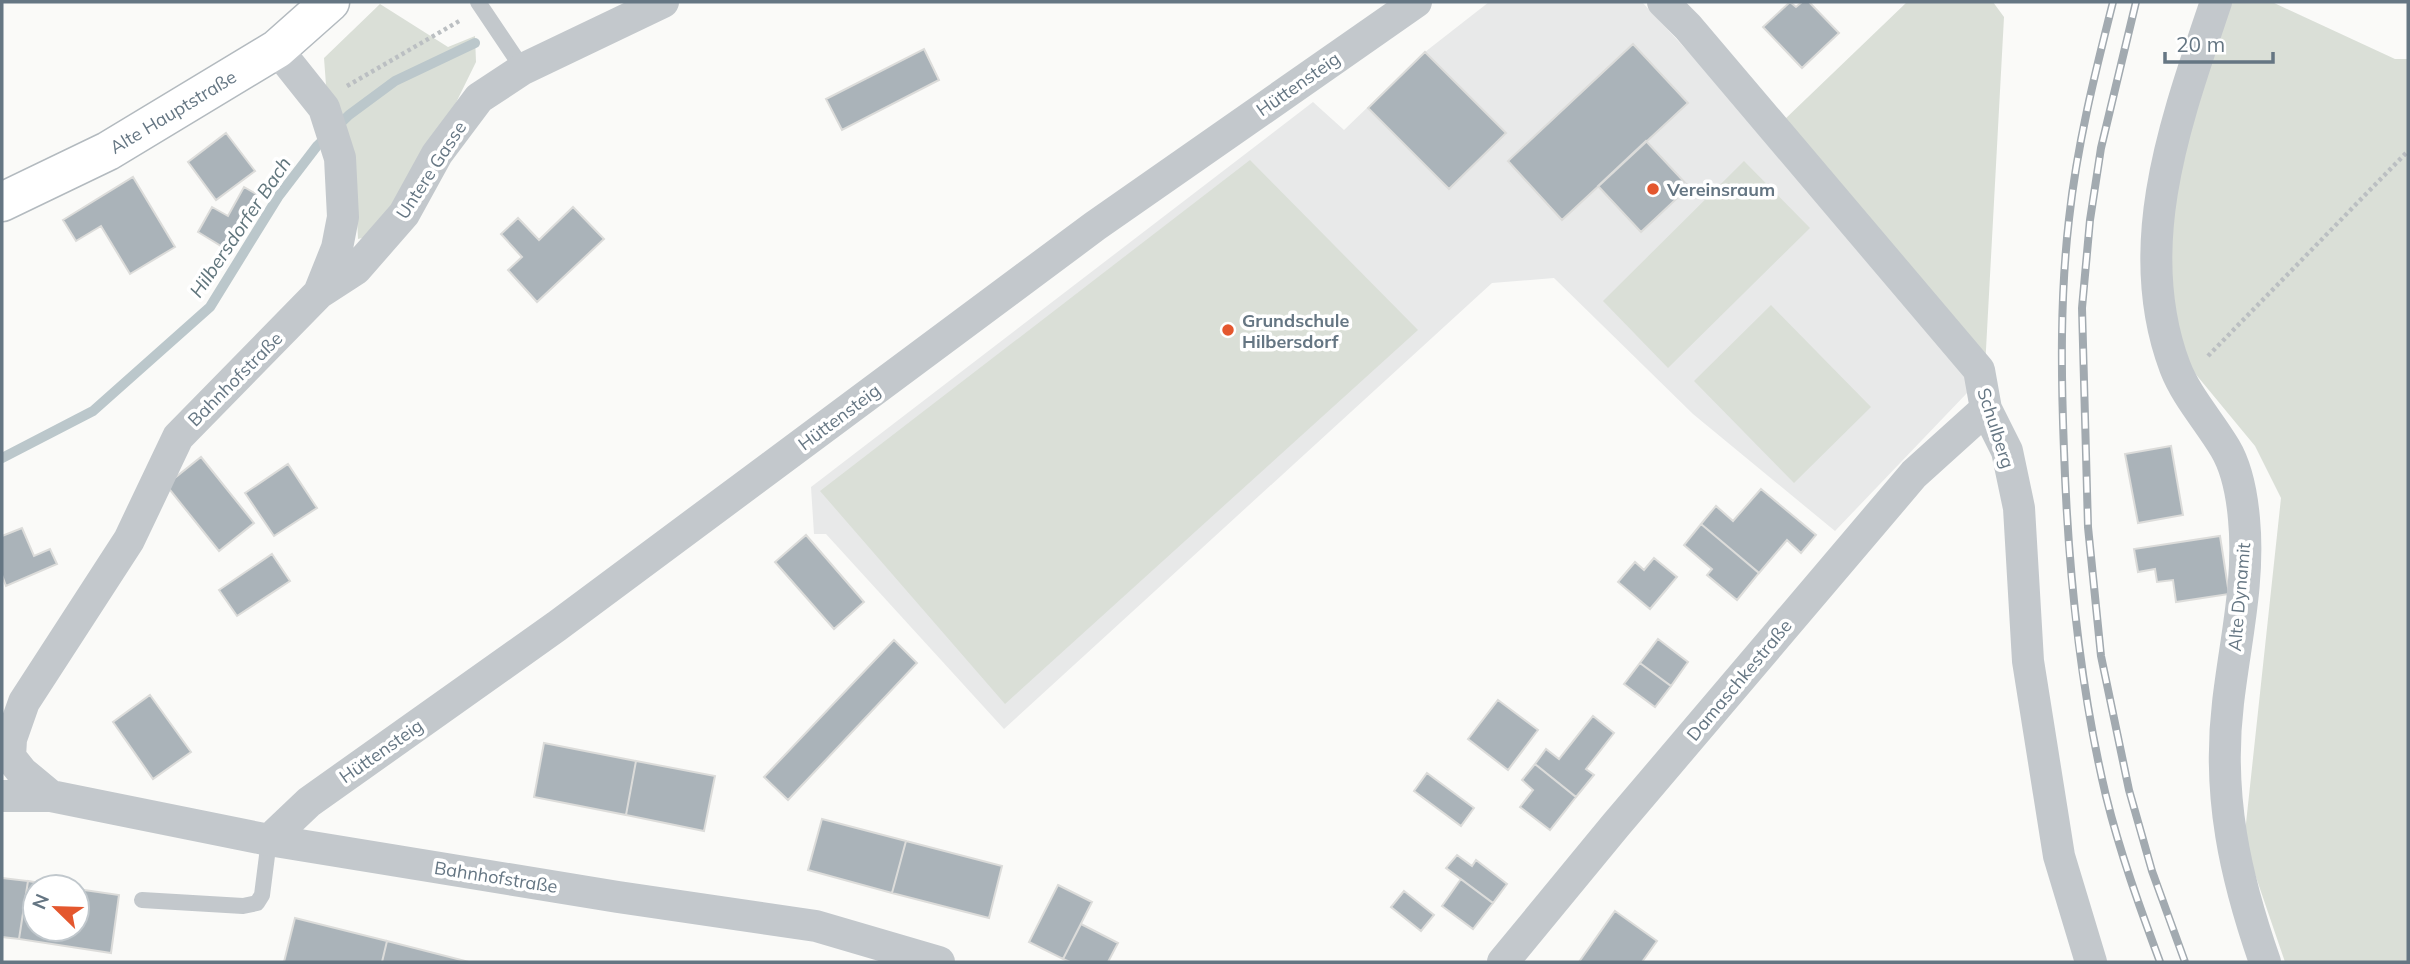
<svg xmlns="http://www.w3.org/2000/svg" width="2410" height="964" viewBox="0 0 2410 964" font-family="Mulish,sans-serif">
<rect width="100%" height="100%" fill="#fafaf8"/>
<path fill="#e8e9e9" d="M1489,2H1642L1763,132L1968,377L1967,393L1835,531L1693,414L1554,278L1492,283L1004,729L826,534H814L811,487L1313,102L1344,130L1425,52Z"/>
<path fill="#dadfd7" d="M1907,2H1993L2004,17L1985,368L1783,121Z
M2216,2H2272L2395,59H2408V962H2285L2244,842L2281,498L2255,446L2165,337L2156,282Z
M380,4L448,47L475,36L476,62L447,121L392,217L370,236L358,239L355,176L326,85L324,58Z
M1250,160L1418,330L1005,704L820,491Z
M1744,161L1810,228L1668,368L1603,301Z
M1771,305L1871,407L1794,483L1694,381Z"/>
<g fill="none" stroke-linecap="round" stroke-linejoin="round">
<path stroke="#bbc7cb" stroke-width="10" d="M2,458L93,411L210,307L278,197L317,146L349,115L395,81L475,43"/>
</g>
<path fill="#aab3b9" stroke="#dcdcda" stroke-width="2" d="M1790,2L1796,7L1802,2H1809L1839,33L1802,68L1763,27Z
M1633,44L1688,103L1562,220L1508,161Z
M924,49L939,80L842,130L826,99Z
M1425,52L1506,133L1449,189L1368,108Z
M226,133L255,171L216,200L188,162Z
M1646,141L1689,187L1641,232L1598,186Z
M133,177L175,247L130,274L101,226L76,241L63,220Z
M244,187L258,195L226,249L198,232L212,207L228,216Z
M573,207L604,239L537,302L508,270L522,257L501,234L518,218L539,240Z
M2171,446L2183,515L2138,523L2125,454Z
M201,457L254,523L219,551L166,485Z
M288,464L317,508L274,536L245,493Z
M1761,489L1816,535L1801,553L1787,540L1759,573L1701,524L1716,506L1733,521Z
M1701,524L1759,573L1737,600L1707,575L1712,569L1684,545Z
M22,528L34,556L50,549L57,564L6,586L2,575V536Z
M806,535L864,602L834,629L775,562Z
M2220,536L2229,594L2176,602L2173,580L2157,582L2155,569L2138,572L2134,549Z
M272,554L290,581L237,616L219,590Z
M1654,558L1677,577L1650,609L1618,582L1635,562L1644,570Z
M1658,639L1688,662L1671,686L1640,663Z
M894,640L917,663L788,800L764,777Z
M1640,663L1671,686L1655,707L1624,684Z
M150,695L191,752L153,779L113,722Z
M1498,700L1538,730L1508,770L1468,739Z
M1593,716L1614,733L1586,769L1594,775L1576,797L1535,764L1546,749L1559,759Z
M544,743L636,761L626,815L534,797Z
M636,761L715,776L704,831L626,815Z
M1535,764L1576,797L1550,830L1520,807L1533,790L1522,780Z
M1427,773L1474,808L1461,826L1414,791Z
M822,819L906,841L892,893L808,870Z
M906,841L1002,866L989,918L892,893Z
M1457,855L1472,866L1476,860L1507,884L1493,903L1446,868Z
M2,878L28,881L19,939L2,937Z
M1461,879L1493,903L1473,929L1442,906Z
M28,881L65,887H35V929H77V889L119,895L111,953L19,939Z
M1058,885L1092,902L1063,959L1029,942Z
M1404,891L1434,915L1421,931L1391,907Z
M1615,911L1657,941L1642,962H1579Z
M295,918L387,941L382,962H284Z
M1081,924L1118,943L1108,962H1070L1063,959Z
M387,941L469,962H382Z"/>
<g fill="none" stroke-linecap="round" stroke-linejoin="round">
<g stroke="#b3babf" stroke-width="41">
<path id="secondary" d="M2,202L108,151L277,49L330,2"/>
</g>
<path stroke="#bbbfc2" stroke-width="4.5" stroke-dasharray="3.5 3.5" stroke-linecap="butt" d="M347,86L461,20
M2208,356L2408,151"/>
<path stroke="#c3c8cc" stroke-width="16" d="M478,2L523,69
M142,900L243,906L257,903L262,895L269,840"/>
<path stroke="#c3c8cc" stroke-width="32" d="M1663,2L1688,27L1979,370L1986,409L2007,451L2019,508L2028,661L2059,856L2091,962
M2216,2C2177,118 2129,245 2175,367C2186,396 2209,421 2225,448C2237,468 2242,496 2244,519C2250,581 2235,642 2228,703C2217,795 2235,876 2265,962
M277,49L324,108L340,158L343,217L337,248L319,293L178,437L129,540L24,702L11,739L10,757L22,772L51,796L269,840L618,897L816,926L939,962
M319,293L356,269L404,214L437,154L479,98L523,69L663,2
M2,796H51
M269,840L309,802L557,626L1095,226L1416,2
M1503,962L1615,826L1914,474L1986,409"/>
<use href="#secondary" stroke="#fff" stroke-width="38"/>
<g stroke="#a2aab0" stroke-width="8">
<path id="rail" d="M2113,2C2095,73 2077,145 2069,219C2060,297 2061,373 2064,451C2068,568 2079,683 2106,796C2120,853 2140,908 2160,962
M2136,2L2101,148L2090,220L2082,308L2088,527L2101,656L2129,790L2152,871L2185,962"/>
</g>
<use href="#rail" stroke="#fff" stroke-width="5" stroke-dasharray="16" stroke-linecap="butt"/>
</g>
<g fill="#e4572e" stroke="#fff" stroke-width="2.5">
<circle cx="1653" cy="189" r="7"/>
<circle cx="1228" cy="330" r="7"/>
</g>
<g text-anchor="middle" dominant-baseline="central" stroke-width="7" stroke-linejoin="round" paint-order="stroke">
<g font-size="18" fill="#657683" stroke="#fff">
<text transform="translate(1298 84) rotate(-35)">Hüttensteig</text>
<text transform="translate(173 112) rotate(-31)">Alte Hauptstraße</text>
<text transform="translate(431 170) rotate(-57)">Untere Gasse</text>
<text transform="translate(235 379) rotate(-45)">Bahnhofstraße</text>
<text transform="translate(839 417) rotate(-37)">Hüttensteig</text>
<text transform="translate(1996 428) rotate(72)">Schulberg</text>
<text transform="translate(2239 597) rotate(-85)">Alte Dynamit</text>
<text transform="translate(1739 680) rotate(-50)">Damaschkestraße</text>
<text transform="translate(381 751) rotate(-35)">Hüttensteig</text>
<text transform="translate(496 877) rotate(9)">Bahnhofstraße</text>
</g>
<g font-size="18" font-weight="bold" fill="#657683" stroke="#fff" text-anchor="start">
<text x="1667" y="189">Vereinsraum</text>
<text x="1242" y="320">Grundschule<tspan x="1242" dy="21">Hilbersdorf</tspan></text>
</g>
<g font-size="19" font-style="italic" fill="#60757c" stroke="#fff">
<text transform="translate(240 227) rotate(-56)">Hilbersdorfer Bach</text>
</g>
</g>
<rect width="2410" height="964" fill="none" stroke="#657683" stroke-width="7"/>
<g transform="translate(56 908) rotate(293)"><circle r="33" fill="#ffffff" stroke="#c1c8cd" stroke-width="2"/>
<path d="M0-5L12 26L0 18L-12 26Z" fill="#e4572e"/>
<text y="-10" font-size="19" font-weight="bold" text-anchor="middle" fill="#657683">N</text>
</g>
<path d="M2165 52v10h108v-10" fill="none" stroke="#657683" stroke-width="3.5"/>
<text x="2176" y="52" font-size="21" fill="#657683" stroke="#ffffff" stroke-width="5" paint-order="stroke">20 m</text>
</svg>
